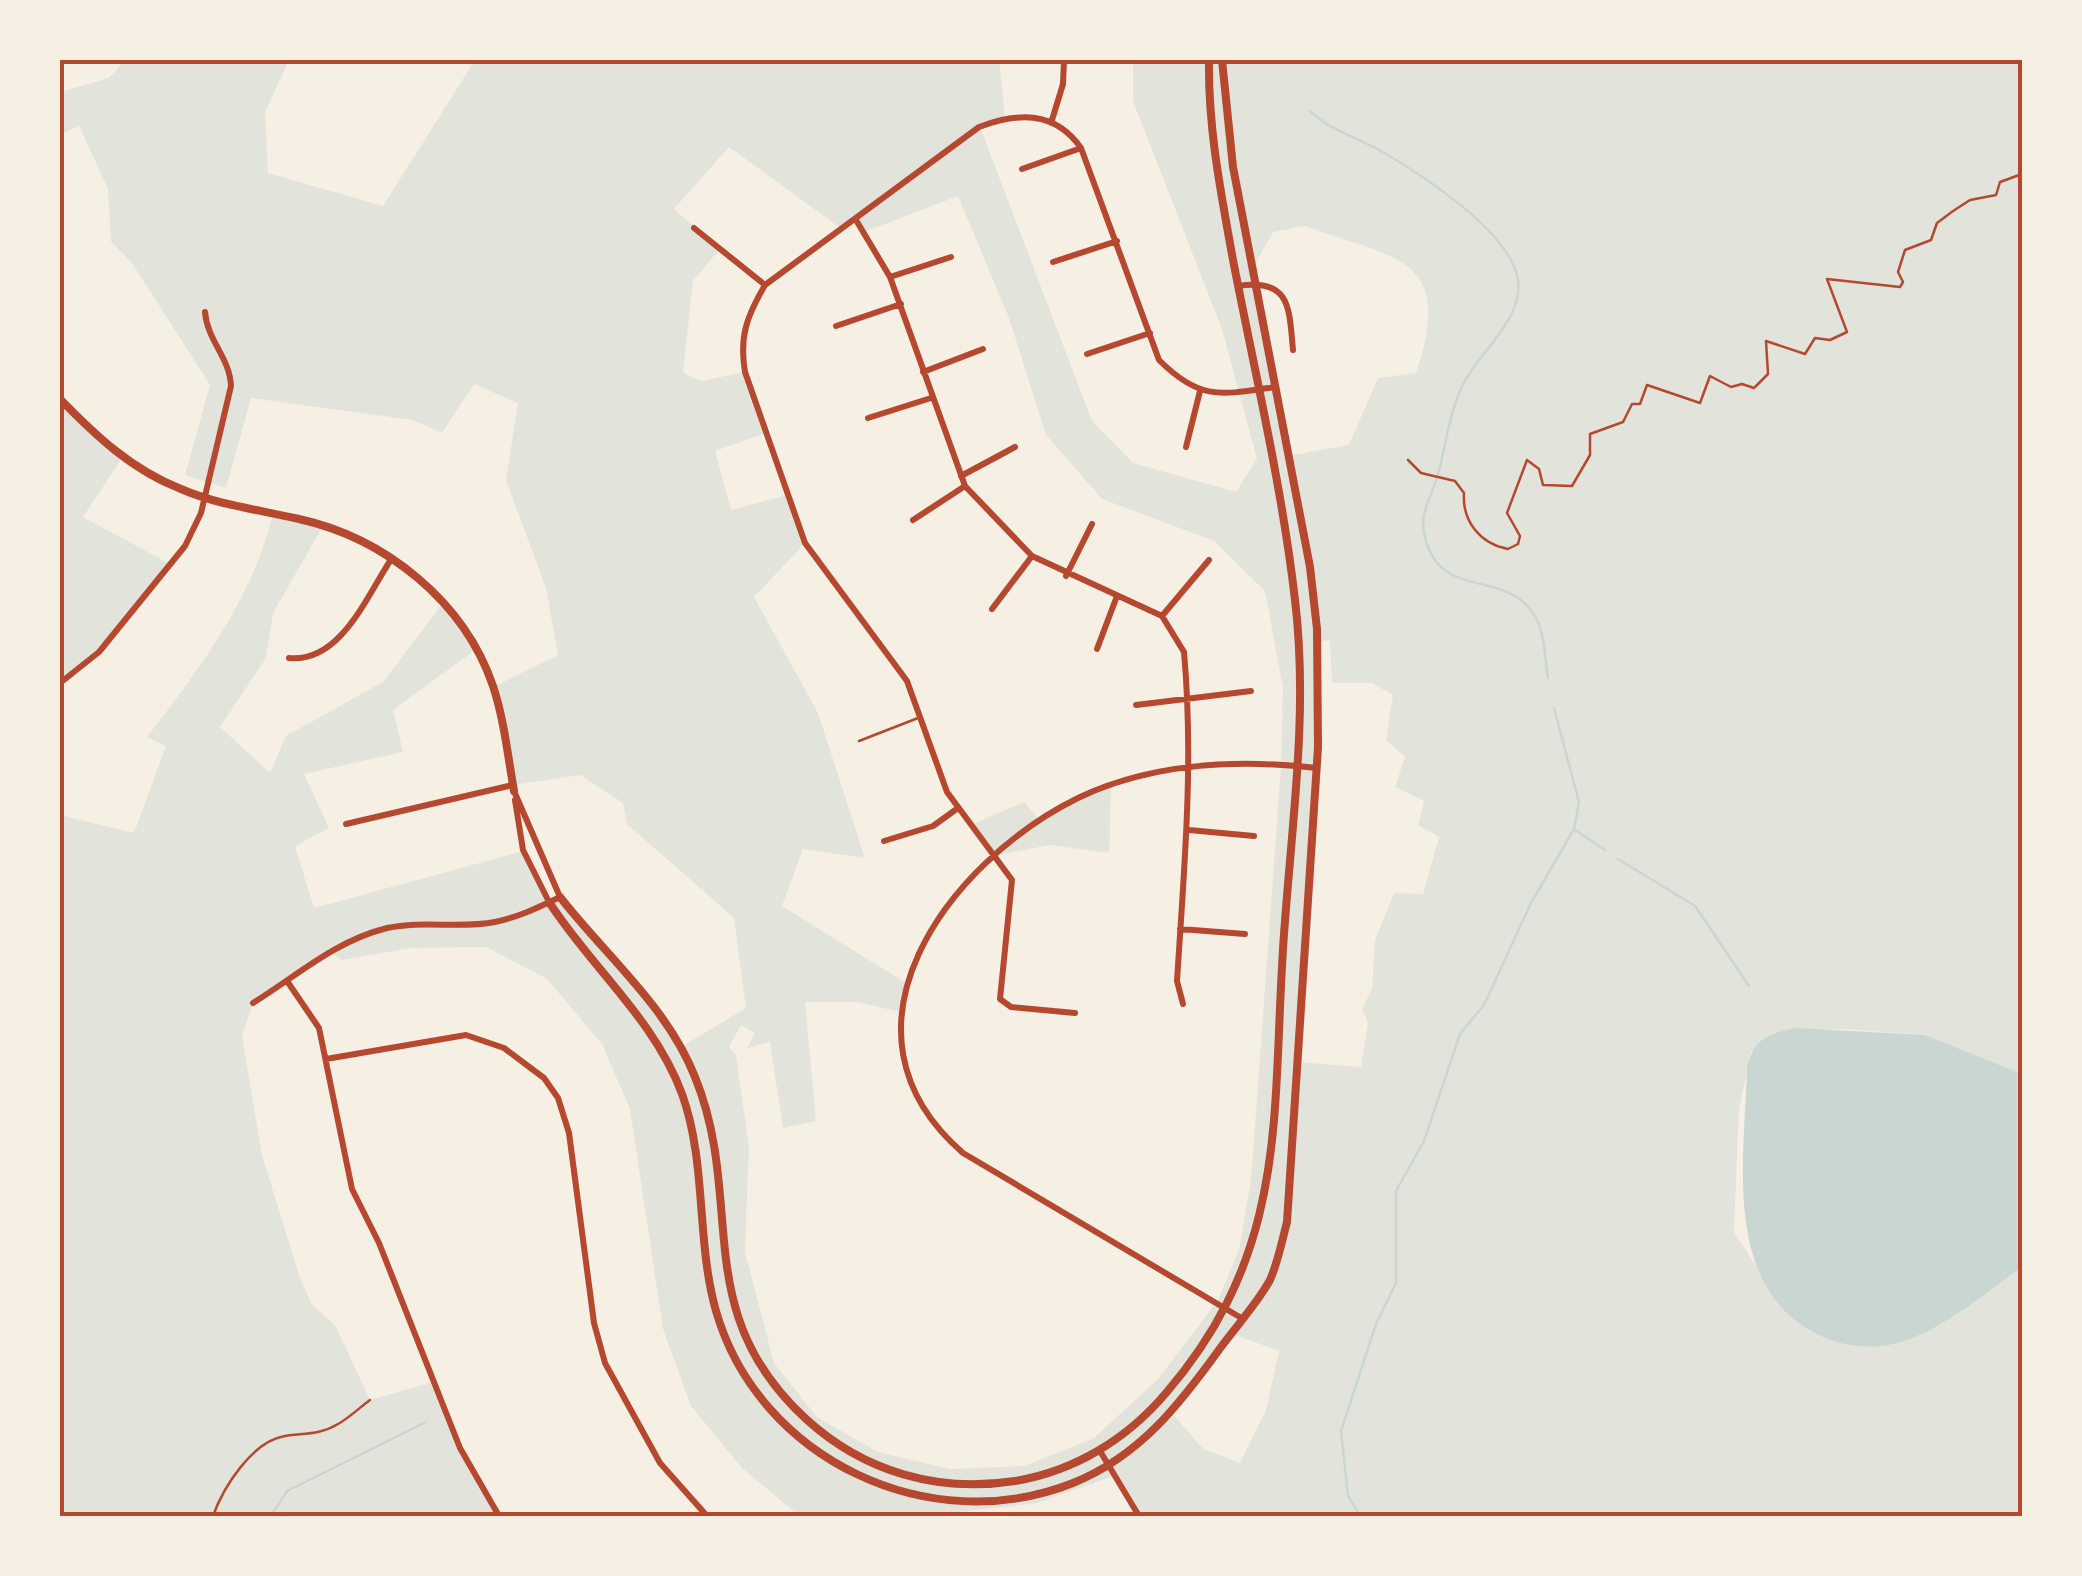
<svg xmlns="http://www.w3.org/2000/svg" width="2082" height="1576" viewBox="0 0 2082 1576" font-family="'Source Sans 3',sans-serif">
<rect width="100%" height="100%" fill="#f6efe4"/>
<path fill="#e2e4dc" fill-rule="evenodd" d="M125,60H289L265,112L268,173L383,206L475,60H999L1005,117L980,127L1092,421L1133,463L1236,492L1257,459L1222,329L1133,101V60H2022V1074L1925,1035L1842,1029L1775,1032L1751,1052L1739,1109L1734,1232L1783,1307L1808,1330L1835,1342L1967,1305L2022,1267V1516H1143L1117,1475L1037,1503L923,1516L797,1514L742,1468L691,1406L663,1329L630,1109L602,1044L547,979L486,947L410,948L342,960L329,951L253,1003L242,1036L262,1155L300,1278L312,1305L335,1325L370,1400L433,1382L460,1448L499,1516H60V815L134,833L166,746L147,737C200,669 252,599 273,514L323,526L273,613L266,658L220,727L270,773L286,736L383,682L442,604L475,650L393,710L403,752L304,774L329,828L295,846L314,908L524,851L548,901L560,897L647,998L681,1047L746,1008L734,918L627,824L623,803L580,775L513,785L493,687L558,655L546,588L506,480L518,403L474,384L442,433L413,420L251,398L226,488L185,475L210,385L132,263L111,242L108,189L79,126L60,135V92L109,78ZM729,147L842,229L856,220L864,232L958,196L1009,318L1046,435L1102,499L1214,541L1265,591L1283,688L1281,766L1251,1181L1239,1250L1218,1300L1158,1379L1094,1438L1024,1466L950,1469L878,1452L817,1417L774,1363L745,1252L749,1147L736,1055L729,1047L741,1025L755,1033L747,1048L770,1042L783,1128L816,1121L805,1002H857L901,1012L906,983L782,906L803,849L865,858L818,713L754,597L805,543L788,495L731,510L715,451L766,433L745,372L701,381L683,373L693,281L720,249L674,209ZM1305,226C1397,260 1455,256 1416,373L1378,378L1349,445L1288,456L1253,268L1273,232ZM1330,640L1332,683H1372L1393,695L1386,740L1405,757L1395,787L1424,801L1418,825L1439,837L1423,894L1394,893L1375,940L1372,989L1362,1009L1368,1023L1361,1067L1296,1062L1318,747L1317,642ZM1235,1335L1279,1351L1266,1410L1240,1463L1203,1449L1173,1414Z
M60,399L122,458L83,517L170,564L99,652L60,683Z
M1111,788L1109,853L1050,845L993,856L971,825L1024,802L1042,823L1078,798Z"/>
<path fill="#c9d6d2" d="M1796,1028L1925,1035L2022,1074V1267C1988,1291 1951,1323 1912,1338C1884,1350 1850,1349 1823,1337C1720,1291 1745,1159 1747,1068C1753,1039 1769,1033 1796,1028Z"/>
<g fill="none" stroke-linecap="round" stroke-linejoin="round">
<path stroke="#c9d6d2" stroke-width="2.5" d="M1310,111C1329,130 1359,138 1383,152C1422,175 1511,232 1518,280C1523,318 1483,349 1466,379C1449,409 1447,442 1438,474C1433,495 1420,509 1424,532C1436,604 1509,566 1536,618C1545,634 1545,660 1548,678
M1574,829L1605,850
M1618,859L1695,906L1749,986
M271,1516L287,1491L426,1422
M1360,1516L1348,1496L1341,1431L1376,1324L1396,1283V1191L1424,1141L1460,1034L1484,1005L1531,903L1574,829L1579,802L1554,708"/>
<path stroke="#b5482f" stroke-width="2.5" d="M1408,460L1421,473L1455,481L1464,493C1462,522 1481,544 1508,549L1518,544L1520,536L1507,513L1527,460L1539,469L1543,485L1572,486L1590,455V434L1623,422L1632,404H1640L1647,385L1700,403L1710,376L1731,387L1742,384L1754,388L1768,374L1766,341L1805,354L1815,338L1830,340L1847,332L1827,279L1900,287L1903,282L1898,272L1905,250L1931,240L1937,223L1953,211L1970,200L1996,195L2000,182L2022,174
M213,1516C223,1488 252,1441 285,1436C304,1433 320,1435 338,1424C349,1418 359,1408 370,1400"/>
<path stroke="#b5482f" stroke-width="2.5" d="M859,741L918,718"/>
<path stroke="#b5482f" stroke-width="6" d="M1052,120L1063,84L1064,60
M1022,169L1081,148
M856,220L890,277L965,486L1032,556L1162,616L1184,652C1194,763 1184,870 1177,981L1183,1004
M694,228L765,285
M1053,262L1117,241
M890,277L951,257
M1238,286C1291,278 1289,308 1293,350
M836,326L901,304
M1087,354L1150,333
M923,372L983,349
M868,418L931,398
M1186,447L1200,391
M961,476L1015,447
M913,520L965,486
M1066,576L1092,524
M992,609L1032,556
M1162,616L1209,560
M1097,649L1117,596
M289,658C341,663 367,595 392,558
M60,683L99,652L185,546L201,513L231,386C230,358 207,340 205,312
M1136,705L1251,691
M515,800L523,850L549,902
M346,824L513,785
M1189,830L1254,836
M884,841L933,826L958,808
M1180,929L1245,934
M287,981L319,1028L352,1189L379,1243L460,1448L499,1516
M253,1003C298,975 335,941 387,928C423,920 460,929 495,922C519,917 539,907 560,897L514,791
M1075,1013L1011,1007L1000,999L1012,880L947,792L907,681L805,543L745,372C739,336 747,316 765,285L979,127C1019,112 1055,111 1081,148L1159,360C1200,401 1221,395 1275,387
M326,1059L466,1035L504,1048L544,1078L558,1098L569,1133L594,1323L605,1363L660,1463L707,1516
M1243,1319L963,1153C822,1031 948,862 1078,798C1151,763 1237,759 1317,768
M1100,1451L1139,1516"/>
<path stroke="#b5482f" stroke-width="8" d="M60,399C96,436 132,470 181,489C218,505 260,510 299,519C385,538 464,601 493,686C504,719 508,757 514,791
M560,897C606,956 667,1006 695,1077C746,1202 688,1311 806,1419C864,1472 938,1493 1015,1481C1075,1471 1127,1439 1166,1393C1295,1243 1270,1103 1285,921C1293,814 1308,707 1295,600C1282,487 1255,373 1233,260C1221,193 1208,129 1209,60
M549,902C591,967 655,1020 682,1094C707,1163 696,1241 716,1311C759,1460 930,1540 1073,1483C1140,1456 1180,1404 1221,1347C1237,1325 1257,1304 1270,1280C1278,1262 1282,1241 1287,1222L1318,747L1317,629L1310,567L1233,167L1222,60"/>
</g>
<rect width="2082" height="1576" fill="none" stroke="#f6efe4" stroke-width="125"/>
<rect x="62" y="62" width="1958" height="1452" fill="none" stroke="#b5482f" stroke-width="4"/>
</svg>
